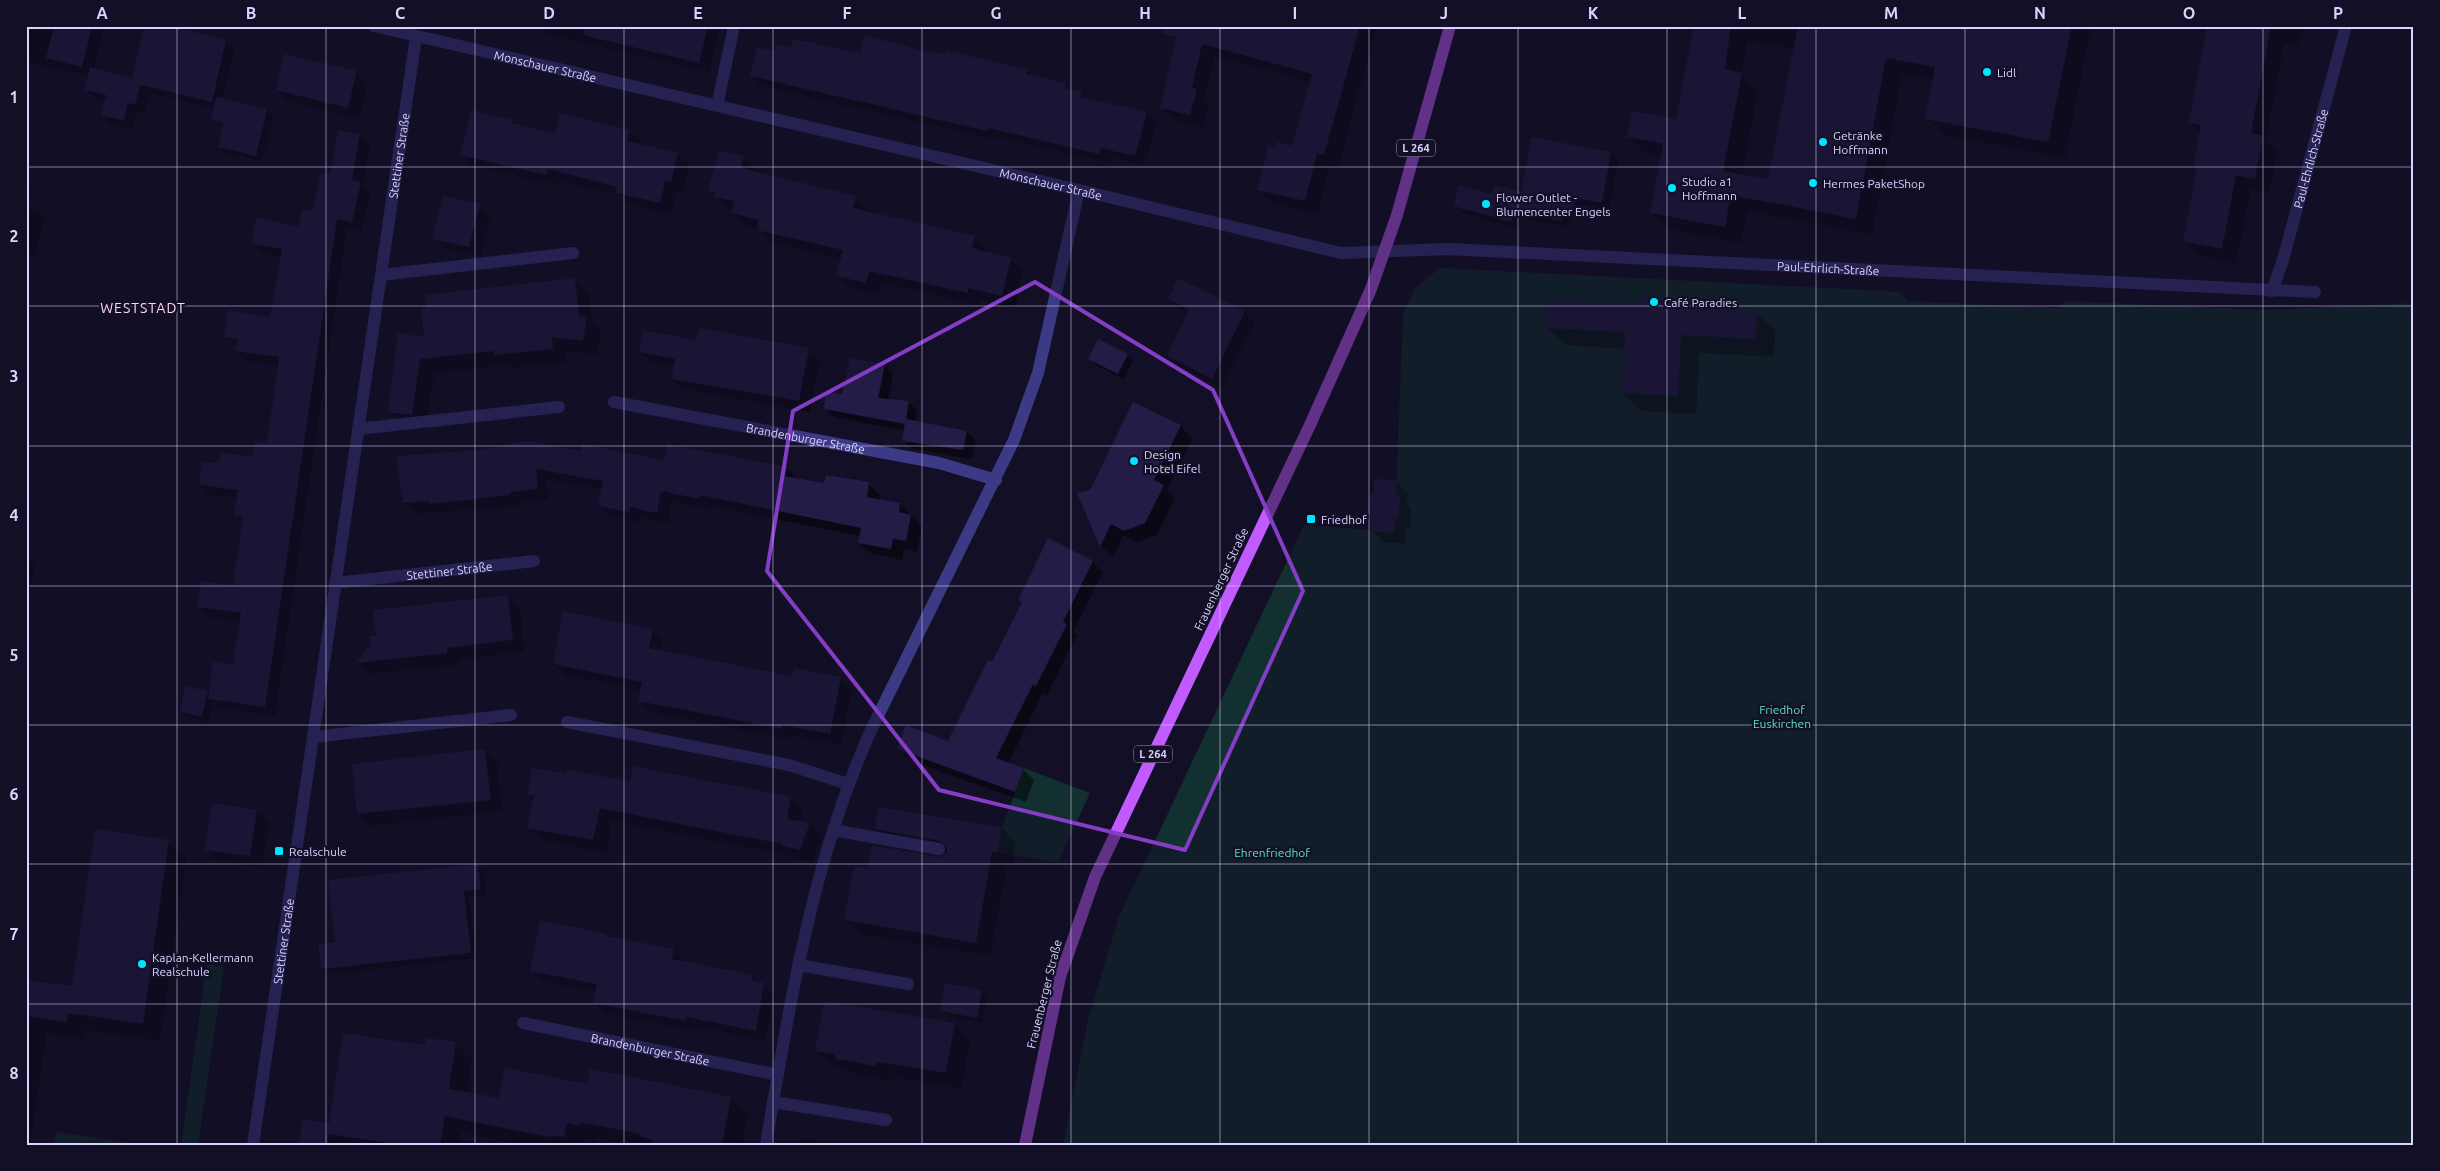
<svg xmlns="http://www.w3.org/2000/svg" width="2440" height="1171" viewBox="0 0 2440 1171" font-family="Ubuntu,sans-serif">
<rect width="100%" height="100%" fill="#130f26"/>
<path fill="#12302f" d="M1440,268L1886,291L1899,292L1908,301L2058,308L2067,301L2266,310L2414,303V1145H1063L1088,1020L1118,919L1304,525L1393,532L1394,518H1399L1400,496L1396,495L1403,314L1415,288Z
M1024,768L1090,793L1058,862L998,853L1002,828Z
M207,964L224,967L198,1145H181Z
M56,1132L144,1145H54Z"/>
<path fill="#0007" fill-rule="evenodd" d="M26,26H104L94,70L133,79L226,41L234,50L223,100L267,110L273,116L262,161L225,153L219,147L224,127L218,125L212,119L215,109L149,93L144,113L136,112L132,129L111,124L102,115L106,101L95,98L86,90L89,76L26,61Z
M541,26H720L710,72L550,35Z
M1180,26H1377L1338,168L1330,166L1318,214L1271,203L1258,189L1293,147L1311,82L1215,57L1205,99L1209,104L1204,128L1174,121L1161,108Z
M1692,26H2091L2065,158L1944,135L1927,118L1934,80L1902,74L1872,235L1747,211L1741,243L1668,229L1651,213L1662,157L1645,153L1629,137L1677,120L1695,29ZM1747,41L1795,49L1769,181L1742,176L1758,91L1742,75Z
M2208,26H2302L2298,46L2284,44L2266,141L2277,152L2269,193L2251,189L2236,263L2199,255L2185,241L2198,171L2194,167L2201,133L2190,122Z
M792,49L861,54L932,55L1026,71L1032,76L1065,84L1072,91L1081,93L1088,100L1147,113L1157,123L1144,165L1110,157L1109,163L997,137L996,140L761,86L752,76L775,53Z
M356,72L368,84L360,119L289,102L277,90Z
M512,121L517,126L556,135L629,131L641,142L640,145L677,154L689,165L682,193L676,191L671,214L628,203L620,195L559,180L558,185L473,166L462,155Z
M360,135L370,146L363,185L370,193L362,232L347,228L275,716L219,708L213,702L208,722L187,717L181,711L208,692L210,694L234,666L241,621L209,617L199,607L234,587L244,523L236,515L238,498L210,495L200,484L220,463L253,459L268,444L279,365L247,361L237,351V347L225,336L271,318L282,257L263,254L253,244L299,228L313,213L331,176Z
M1611,153L1618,161L1609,210L1583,204L1580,217L1572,215L1569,227L1521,218L1518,229L1462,213L1454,205L1492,196L1522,194Z
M744,157L756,170V173L855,197L868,210L867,213L974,237L987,250L986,253L1011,259L1023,271L1015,308L980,300V305L881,283L878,295L851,288L838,276L842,259L771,242L759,229L745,226L732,213L733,210L728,209L710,191Z
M26,185L31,190L27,209L38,212L44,218L35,256L26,254Z
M479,205L490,216L480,257L444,249L434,238Z
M574,280L589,294L592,322L601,332L597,355L565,351L567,363L510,368L506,365L434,373L426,429L404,426L390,412L425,339Z
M1169,299L1244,312L1255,322L1223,388L1179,366L1168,356L1189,314L1180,309Z
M1664,300L1672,308L1757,313L1775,331L1774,357L1699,353L1696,414L1642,411L1623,393L1626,349L1565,345L1547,327Z
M753,338L809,350L820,360L810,412L683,389L672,379L674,367L651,362L640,351L697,342Z
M1128,355L1133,360L1124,379L1095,365L1090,359Z
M884,365L893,374L888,400L909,402L917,411L915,422L967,432L976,441L972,459L912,449L903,440L905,431L834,417L825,408Z
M1180,426L1192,439L1167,490L1175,498L1157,535L1137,542L1123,536L1113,557L1101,546L1079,494L1091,491Z
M582,453L665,461L786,468L798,479L825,485L868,484L880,495L879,500L900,504L922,527L917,552L904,549L902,560L870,553L859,542L860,536L711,506V509L672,502L668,523L641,518L640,522L610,517L599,505L603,489L546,480L548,499L521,503V506L415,514L404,503Z
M1396,482L1408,493L1407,504L1411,508L1410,529H1406L1405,544L1383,542L1372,530V519L1368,515L1374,495Z
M26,557L35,566L28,597H26Z
M1092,562L1103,572L1073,632L1077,635L1047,695L1043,693L1008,764L1023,769L1034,780L1026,802L909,760L898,749L949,743L993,664L1022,603L1019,600Z
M508,597L520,609L524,652L458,659V665L369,674L357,663L372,644Z
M652,630L663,641L661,652L793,678H841L852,689L841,745L794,736L793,740L651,712L640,701L642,690L565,675L554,664Z
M485,751L497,762L502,811L370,826L359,814Z
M631,783L790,798L803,811L801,823L809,824L822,837L813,862L796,859L793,856L612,821L606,853L542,840L529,827L534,801L528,795Z
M256,811L269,823L262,868L219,862L207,849Z
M1002,828L1016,843L1012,866H1007L990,956L860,934L846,920L869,870L943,858L946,853L890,843L876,829Z
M168,841L186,859L160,1041L85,1030L84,1039L47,1033L30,1145H26V981L73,987Z
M477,865L483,871L486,894L469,896L476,958L328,975L322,969L336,944Z
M606,935L610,938L674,950L684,963L752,976L774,995L766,1041L697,1027L696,1031L605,1013L595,1003L597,992L542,981L531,970Z
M981,991L987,997L982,1023L947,1017L941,1011Z
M954,1025L970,1041L962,1089L895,1077L891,1081L853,1074L848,1069L832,1066L816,1050Z
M455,1043L472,1060L467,1094L500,1100L588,1086L591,1070L731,1098L748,1115L743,1139L749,1145H632L597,1138L596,1142L583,1139L582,1145H522L461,1132L459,1145H302L300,1142L330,1125L426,1046Z
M801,1139L838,1145H800Z"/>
<path fill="#241b47" d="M54,26H92L82,67L46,58Z
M144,26H169L226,40L212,102L140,85L135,105L128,103L124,121L101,115L106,95L85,90L90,67L132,78Z
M584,26H708L699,63L583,35Z
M1163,26H1360L1324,155L1317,153L1305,201L1257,190L1268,146L1275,148L1277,142L1292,146L1312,74L1202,44L1192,88L1197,89L1190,115L1160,108L1176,37L1162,34Z
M1694,26H1731L1725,69L1742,73L1723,171L1768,179L1798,26H2072L2048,142L1925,119L1935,67L1886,58L1856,219L1731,195L1725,227L1650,213L1663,144L1627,137L1632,111L1676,119Z
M2207,26H2271L2251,133L2263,136L2255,179L2236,175L2222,249L2183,241L2197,168L2193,167L2201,125L2189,123Z
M864,35L931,53V51L945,54V50L1027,70L1026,74L1066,83L1065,88L1082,92L1081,97L1147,112L1135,156L1100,148L1099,154L988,128L987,131L750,76L757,47L774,51L776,44L791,47L793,39L860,53Z
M284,54L357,71L348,108L276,90Z
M216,97L267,109L256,156L218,147L223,123L211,120Z
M471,110L512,120L511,123L555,134L560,113L630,130L627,141L678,153L671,182L665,181L660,203L615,193L617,187L548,169L546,175L460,155Z
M338,130L360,134L352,180L361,182L352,223L337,219L265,707L208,699L213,662L233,665L241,613L197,607L201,581L233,585L243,517L234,515L238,490L199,485L202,463L219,462L220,452L252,457L255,442L267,443L279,357L235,351L237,340L224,337L228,310L270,317L282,249L252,244L256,217L298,227L302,209L312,212L321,173L330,175Z
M1531,137L1611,152L1602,203L1576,198L1573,210L1565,209L1562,221L1514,212L1511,222L1453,206L1459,185L1491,194L1494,185L1521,192Z
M719,151L744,156L741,168L856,196L853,208L975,236L972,248L1011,258L1002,296L968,288V293L869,271L866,283L836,276L843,250L757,230L759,220L731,213L734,201L714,197L715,193L708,191Z
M443,196L480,204L469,247L432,239Z
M575,278L579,315L587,316L583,341L552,337L553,349L494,355L493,351L420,359L412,415L388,412L398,333L424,337L421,309L426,308L425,295Z
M1178,278L1245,311L1212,379L1167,356L1189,310L1168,299Z
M1640,297L1664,298V305L1677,307L1757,312L1756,339L1681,335L1678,396L1622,393L1625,332L1545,328L1547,300L1627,304H1640Z
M699,328L809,348L799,401L671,379L675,359L639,352L643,330L696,340Z
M1098,339L1128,354L1118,374L1088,359Z
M850,358L885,364L878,398L909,401L906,419L967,431L963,450L902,441L905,422V424L824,409L826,392L842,394Z
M1133,402L1181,425L1154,480L1164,485L1145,523L1124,531L1111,524L1100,547L1077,493L1090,490Z
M528,441L581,451L582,444L664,460L667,444L787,467L785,476L824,483L826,475L869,482L867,497L900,503L899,512L911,515L906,541L893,539L891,549L858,543L861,528L700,495V499L661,491L657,513L630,507L629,512L598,506L603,481L536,469L538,489L510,492V495L429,504V501L403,503L396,456L478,450Z
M1374,479L1397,480L1396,495H1400L1399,518H1395L1394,533L1370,531L1371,516H1367L1369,493L1373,494Z
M1048,538L1093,561L1063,622L1067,624L1036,686L1033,684L996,758L1024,768L1015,792L897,749L906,725L948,741L988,660L992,662L1022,602L1018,600Z
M508,595L513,640L447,648V653L356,663L371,644L370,636H376L373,610Z
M563,611L653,629L649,648L792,676L794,668L841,677L830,734L783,725L782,729L638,701L642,682L553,664Z
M185,686L208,691L202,717L180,712Z
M485,749L491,800L357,814L352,764Z
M633,766L791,797L787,819L810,823L800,850L781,846L782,844L600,808L593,840L527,828L534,795L527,796L532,768L566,773V770L630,781Z
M212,803L257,810L250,856L205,850Z
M878,807L1002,827L998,853L992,852L976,943L844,920L854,866L868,869L872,845L938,857L942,856L947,851L946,846L940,841L875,829Z
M95,829L169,840L143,1024L68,1013L67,1022L26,1016V980L72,986Z
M478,864L481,889L464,891L471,953L321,969L318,944L335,942L328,880Z
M540,920L607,934L606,936L674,949L672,959L752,975V980L764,983L756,1031L687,1017L686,1021L593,1003L597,984L530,971Z
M945,983L982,990L977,1018L940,1011Z
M824,1001L955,1023L946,1073L878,1062L875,1066L836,1059L834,1054L815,1051Z
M343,1033L425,1045L426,1038L456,1042L449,1089L499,1098L505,1068L587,1084L590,1069L731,1097L722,1145H652L653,1140L641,1137V1134L580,1122L579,1126L567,1123L564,1137L550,1135L549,1137L445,1116L440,1145H402L329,1134L327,1145L299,1143L302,1119L329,1123Z"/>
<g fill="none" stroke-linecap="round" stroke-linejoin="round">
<g stroke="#3d3a85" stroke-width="12">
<path id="s1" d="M374,26L1079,190L1341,253L1448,249L2315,292"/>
<path d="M717,106L734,26"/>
<path d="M381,275L573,253"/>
<path id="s2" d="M2272,291L2283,260L2346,26"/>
<path id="s3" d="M614,402L939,463L996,480"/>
<path d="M358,429L559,407"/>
<path id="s4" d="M335,583L534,561"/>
<path d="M567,722L789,765L848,784"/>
<path d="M313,737L511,715"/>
<path d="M833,830L939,849"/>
<path d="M798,965L908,984"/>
<path id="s5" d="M523,1023L778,1075"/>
<path d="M773,1102L886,1120"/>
<path id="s6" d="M253,1145L416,37"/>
<path d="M766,1145C790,1002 812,861 872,728L1014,440L1038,373L1079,190"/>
</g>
<path stroke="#c25bff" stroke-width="12" d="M1025,1145L1060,977L1095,877L1310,425L1371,289L1397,215L1450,26"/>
</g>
<path d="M0 0H2440V1171H0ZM1035,282L1213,390L1303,591L1185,850L939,790L767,571L793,411Z" fill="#130f26" fill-opacity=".55" fill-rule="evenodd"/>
<path fill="none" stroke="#843dc5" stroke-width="4" stroke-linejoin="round" d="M1035,282L1213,390L1303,591L1185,850L939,790L767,571L793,411Z"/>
<path fill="none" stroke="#d9d4ff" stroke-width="1" stroke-opacity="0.55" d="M177,26V1145M326,26V1145M475,26V1145M624,26V1145M773,26V1145M922,26V1145M1071,26V1145M1220,26V1145M1369,26V1145M1518,26V1145M1667,26V1145M1816,26V1145M1965,26V1145M2114,26V1145M2263,26V1145M26,167H2414M26,306H2414M26,446H2414M26,586H2414M26,725H2414M26,864H2414M26,1004H2414"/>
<g fill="#00e5ff" stroke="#130f26" stroke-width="2">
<circle cx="1987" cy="72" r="5"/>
<circle cx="1823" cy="142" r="5"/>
<circle cx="1813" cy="183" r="5"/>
<circle cx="1672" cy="188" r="5"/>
<circle cx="1486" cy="204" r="5"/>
<circle cx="1654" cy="302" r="5"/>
<circle cx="1134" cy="461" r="5"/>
<rect x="1306" y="514" width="10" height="10" rx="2.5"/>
<rect x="274" y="846" width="10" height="10" rx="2.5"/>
<circle cx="142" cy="964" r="5"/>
</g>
<g text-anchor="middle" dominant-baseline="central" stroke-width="4.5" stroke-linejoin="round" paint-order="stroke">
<g fill="#130f26" stroke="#9e99be" stroke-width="1">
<rect x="1397" y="139.5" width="38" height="17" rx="4"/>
<rect x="1134" y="745.5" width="38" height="17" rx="4"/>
</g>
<g font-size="11" font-weight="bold" fill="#d9d4ff">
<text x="1416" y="148">L 264</text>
<text x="1153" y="754">L 264</text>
</g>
<g font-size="12" fill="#d9d4ff" stroke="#130f26">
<text stroke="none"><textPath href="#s1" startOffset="176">Monschauer Straße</textPath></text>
<text stroke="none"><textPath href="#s6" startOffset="1000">Stettiner Straße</textPath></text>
<text stroke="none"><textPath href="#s2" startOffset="138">Paul-Ehrlich-Straße</textPath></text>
<text stroke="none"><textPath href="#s1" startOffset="695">Monschauer Straße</textPath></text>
<text stroke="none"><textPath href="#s1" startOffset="1481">Paul-Ehrlich-Straße</textPath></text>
<text stroke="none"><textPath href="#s3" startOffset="195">Brandenburger Straße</textPath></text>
<text stroke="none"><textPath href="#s4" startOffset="115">Stettiner Straße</textPath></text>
<text transform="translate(1221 579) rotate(-65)">Frauenberger Straße</text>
<text stroke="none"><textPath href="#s6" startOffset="206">Stettiner Straße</textPath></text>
<text transform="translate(1044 994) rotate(-76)">Frauenberger Straße</text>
<text stroke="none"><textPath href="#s5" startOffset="130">Brandenburger Straße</textPath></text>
</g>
<g font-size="12" fill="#d9d4ff" stroke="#130f26" text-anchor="start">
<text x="1997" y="72">Lidl</text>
<text x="1833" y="135">Getränke<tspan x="1833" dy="14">Hoffmann</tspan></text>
<text x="1682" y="181">Studio a1<tspan x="1682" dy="14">Hoffmann</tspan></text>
<text x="1823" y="183">Hermes PaketShop</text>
<text x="1496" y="197">Flower Outlet -<tspan x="1496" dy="14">Blumencenter Engels</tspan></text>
<text x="1664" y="302">Café Paradies</text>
<text x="1144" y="454">Design<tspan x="1144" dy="14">Hotel Eifel</tspan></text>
<text x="1321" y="519">Friedhof</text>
<text x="289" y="851">Realschule</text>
<text x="152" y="957">Kaplan-Kellermann<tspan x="152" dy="14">Realschule</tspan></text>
</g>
<g font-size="12" fill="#5fe0c0" stroke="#130f26">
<text x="1782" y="709">Friedhof<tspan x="1782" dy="14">Euskirchen</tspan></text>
<text x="1272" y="852">Ehrenfriedhof</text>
</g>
<g font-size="14" letter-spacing="1" fill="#ffd6f0" stroke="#130f26">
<text x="143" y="308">WESTSTADT</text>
</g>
</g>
<rect width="2440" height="1171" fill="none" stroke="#130f26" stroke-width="55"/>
<rect x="28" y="28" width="2384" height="1116" fill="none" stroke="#d9d4ff" stroke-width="2"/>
<g font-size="16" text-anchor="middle" font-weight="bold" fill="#d9d4ff">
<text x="102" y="19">A</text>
<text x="251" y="19">B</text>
<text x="400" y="19">C</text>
<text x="549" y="19">D</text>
<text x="698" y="19">E</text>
<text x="847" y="19">F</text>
<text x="996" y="19">G</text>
<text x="1145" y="19">H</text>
<text x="1295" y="19">I</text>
<text x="1444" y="19">J</text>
<text x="1593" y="19">K</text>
<text x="1742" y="19">L</text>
<text x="1891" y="19">M</text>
<text x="2040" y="19">N</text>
<text x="2189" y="19">O</text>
<text x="2338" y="19">P</text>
<text x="14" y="103">1</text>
<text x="14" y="242">2</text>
<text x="14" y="382">3</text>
<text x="14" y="521">4</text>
<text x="14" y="661">5</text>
<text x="14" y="800">6</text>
<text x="14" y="940">7</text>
<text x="14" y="1079">8</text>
</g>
</svg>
